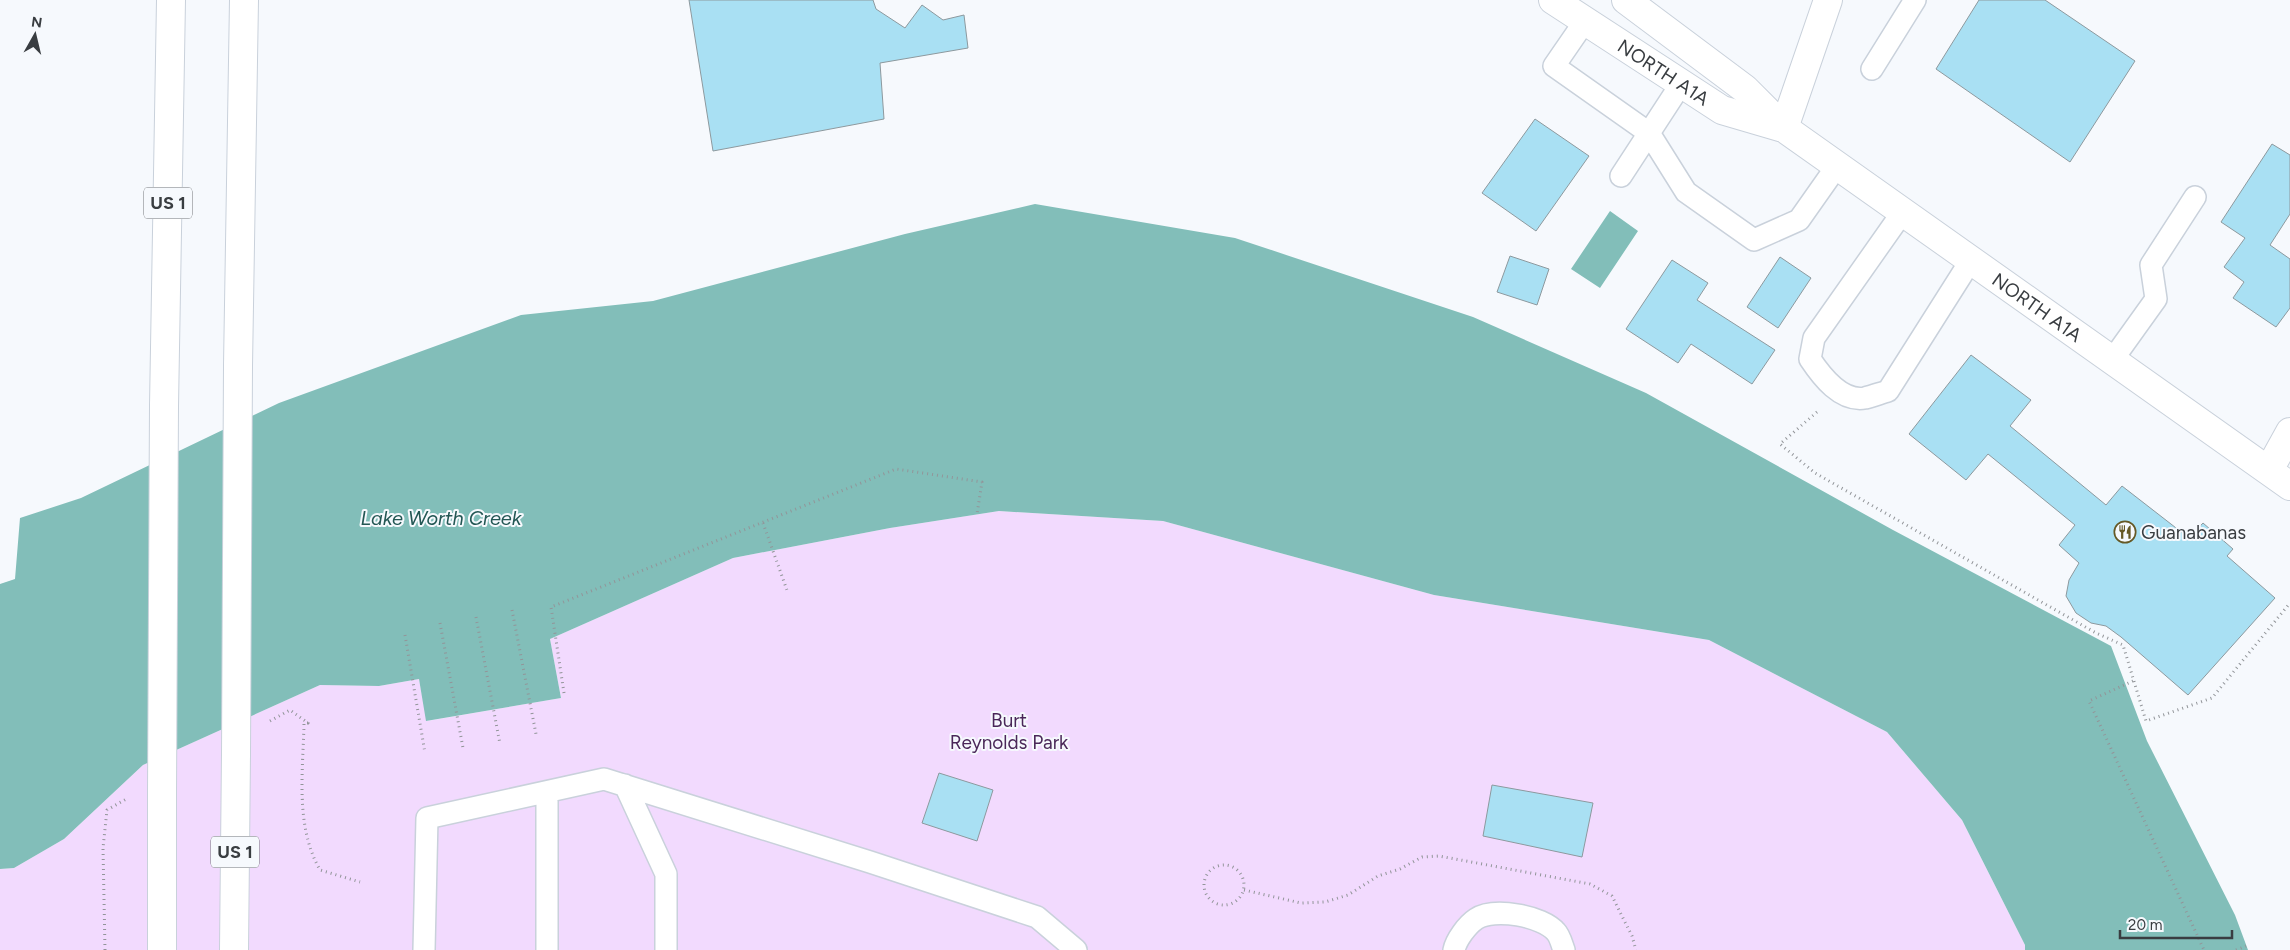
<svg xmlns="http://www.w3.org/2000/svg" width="2290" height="950" viewBox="0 0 2290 950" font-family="Figtree,sans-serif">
<rect width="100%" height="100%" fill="#f6f9fd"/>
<path fill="#f2dafe" d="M999,511L1163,521L1434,595L1709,640L1887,732L1962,820L2025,945V950H0V869L14,868L64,839L143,765L320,685L379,686L419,679L427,721L561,698L550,639L733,558L890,528Z"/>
<path fill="#82beb9" d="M1035,204L1235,238L1473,317L1646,393L1893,530L2111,646L2147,741L2235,915L2248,950H2025V945L1962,820L1887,732L1709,640L1434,595L1163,521L999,511L890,528L733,558L550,639L561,698L426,721L419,679L379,686L320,685L143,765L64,839L14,868L0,869V584L15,579L20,518L81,498L279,403L521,315L653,301L905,234Z
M1610,211L1638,231L1600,288L1571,269Z"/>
<path fill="#a9e0f3" stroke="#8d999e" d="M689,0H873L876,9L905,28L922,5L943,20L964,15L968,48L880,63L884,119L713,151Z
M1979,0H2045L2135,61L2070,162L1936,69Z
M1535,119L1589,156L1536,231L1482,193Z
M2272,144L2290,155V214L2270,245L2290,259V308L2276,327L2233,298L2244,282L2224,267L2245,238L2221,222Z
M1510,256L1549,269L1537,305L1497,292Z
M1780,257L1811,278L1778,328L1747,307Z
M1672,260L1708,283L1697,300L1775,350L1752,384L1691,344L1678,363L1626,329Z
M1971,355L2031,400L2010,426L2106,505L2122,486L2189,538L2203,523L2233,549L2227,556L2275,598L2188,695L2121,637L2106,626L2091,623L2076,613L2066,596L2069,580L2079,563L2059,545L2075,525L1988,454L1966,480L1909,434Z
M939,773L993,790L977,841L922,823Z
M1492,785L1593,803L1582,857L1483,836Z"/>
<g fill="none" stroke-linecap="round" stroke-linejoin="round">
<g stroke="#c9d1db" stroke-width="24">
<path id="lane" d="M1585,21L1554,66L1649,133L1686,192L1754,240L1799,220L1837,166
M1872,69L1915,0
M1621,176L1681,84
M1902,213L1814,338L1810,359C1822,377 1841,402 1865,398C1873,396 1881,393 1888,391L1971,260
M2113,359L2156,299L2151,265L2195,197
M625,785L666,874V950
M424,950L427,818L604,779L870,862L1037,917L1076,950
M547,950V792
M1454,950C1456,940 1467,925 1476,919C1494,907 1543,916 1556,932C1560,936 1562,945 1564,950"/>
</g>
<g stroke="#c9d1db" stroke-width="30">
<path id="street" d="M1784,128L1828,0
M2269,470L2290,432"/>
</g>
<g stroke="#c9d1db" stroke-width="30">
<g id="secondary">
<path id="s1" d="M1553,0L1722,110L1780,127"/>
<path id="s2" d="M1626,0L1745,89L1784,128L2290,486"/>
</g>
</g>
<g stroke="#c9d1db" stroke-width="30">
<path id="primary" d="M238,366L244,0
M164,406L171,0
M162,950V793
M234,950L236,754"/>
</g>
<path stroke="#929599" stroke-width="3" stroke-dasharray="1 4" stroke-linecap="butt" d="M1817,412L1780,444L1815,473L2096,633L2123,645L2146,721L2212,698L2290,603
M763,523L788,593
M512,610L536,734
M476,617L500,744
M440,623L463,748
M405,635L425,753
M2133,681L2089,701L2204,950
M564,693L551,607L896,469L982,482L977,514
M270,721L290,710L308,723H304C303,773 295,826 320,870L360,882
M1204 885a20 20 0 1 1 40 0a20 20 0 1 1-40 0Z
M1244,890L1301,903L1325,902L1348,895L1378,876L1400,869L1422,857L1439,856L1590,884L1612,896L1632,936L1636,950
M105,950L103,848L107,810L128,798
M2236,950L2246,946"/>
<use href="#lane" stroke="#fff" stroke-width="21"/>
<use href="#street" stroke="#fff" stroke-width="28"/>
<use href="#secondary" stroke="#fff" stroke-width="28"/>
<use href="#primary" stroke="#fff" stroke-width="28"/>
<g stroke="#c9d1db" stroke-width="30" stroke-linecap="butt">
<path id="primary-bridge" d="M236,754L238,366
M162,793L164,406"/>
</g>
<use href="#primary-bridge" stroke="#fff" stroke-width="28"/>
</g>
<defs>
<g id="restaurant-ring" transform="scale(1.125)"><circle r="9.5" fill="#f6f9fd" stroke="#655926" stroke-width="1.5"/><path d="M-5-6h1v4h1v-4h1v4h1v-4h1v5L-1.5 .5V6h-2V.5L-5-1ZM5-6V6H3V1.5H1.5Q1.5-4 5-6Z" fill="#655926"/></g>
</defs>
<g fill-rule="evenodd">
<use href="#restaurant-ring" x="2125" y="532"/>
</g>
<g text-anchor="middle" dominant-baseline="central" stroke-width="4" stroke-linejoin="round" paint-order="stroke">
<g fill="#f6f9fd" stroke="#727579" stroke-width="1">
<rect x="144" y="187.5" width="48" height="31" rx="4"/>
<rect x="211" y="836.5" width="48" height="31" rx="4"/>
</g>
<g font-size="18" font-weight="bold" fill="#393d41">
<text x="168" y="203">US 1</text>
<text x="235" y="852">US 1</text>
</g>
<g font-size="19" fill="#393d41" stroke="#f6f9fd">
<text stroke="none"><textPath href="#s1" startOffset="132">NORTH A1A</textPath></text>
<text stroke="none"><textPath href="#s2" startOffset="514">NORTH A1A</textPath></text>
</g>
<g font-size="19" fill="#393d41" stroke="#f6f9fd" text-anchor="start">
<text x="2141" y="532">Guanabanas</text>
</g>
<g font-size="19" fill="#4a2759" stroke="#f6f9fd">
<text x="1009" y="720">Burt<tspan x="1009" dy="22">Reynolds Park</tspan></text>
</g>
<g font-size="20" font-style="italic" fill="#235754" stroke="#f6f9fd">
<text x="441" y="518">Lake Worth Creek</text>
</g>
</g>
<g transform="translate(35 35) rotate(8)" stroke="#f6f9fd" stroke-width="4" paint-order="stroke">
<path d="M0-4L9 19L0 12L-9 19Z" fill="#393d41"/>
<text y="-8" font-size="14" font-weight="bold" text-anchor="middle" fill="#393d41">N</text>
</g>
<path d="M2120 930v8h112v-8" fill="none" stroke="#393d41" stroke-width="2.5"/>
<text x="2128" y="930" font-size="15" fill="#393d41" stroke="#f6f9fd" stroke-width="4" paint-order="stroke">20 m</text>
</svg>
